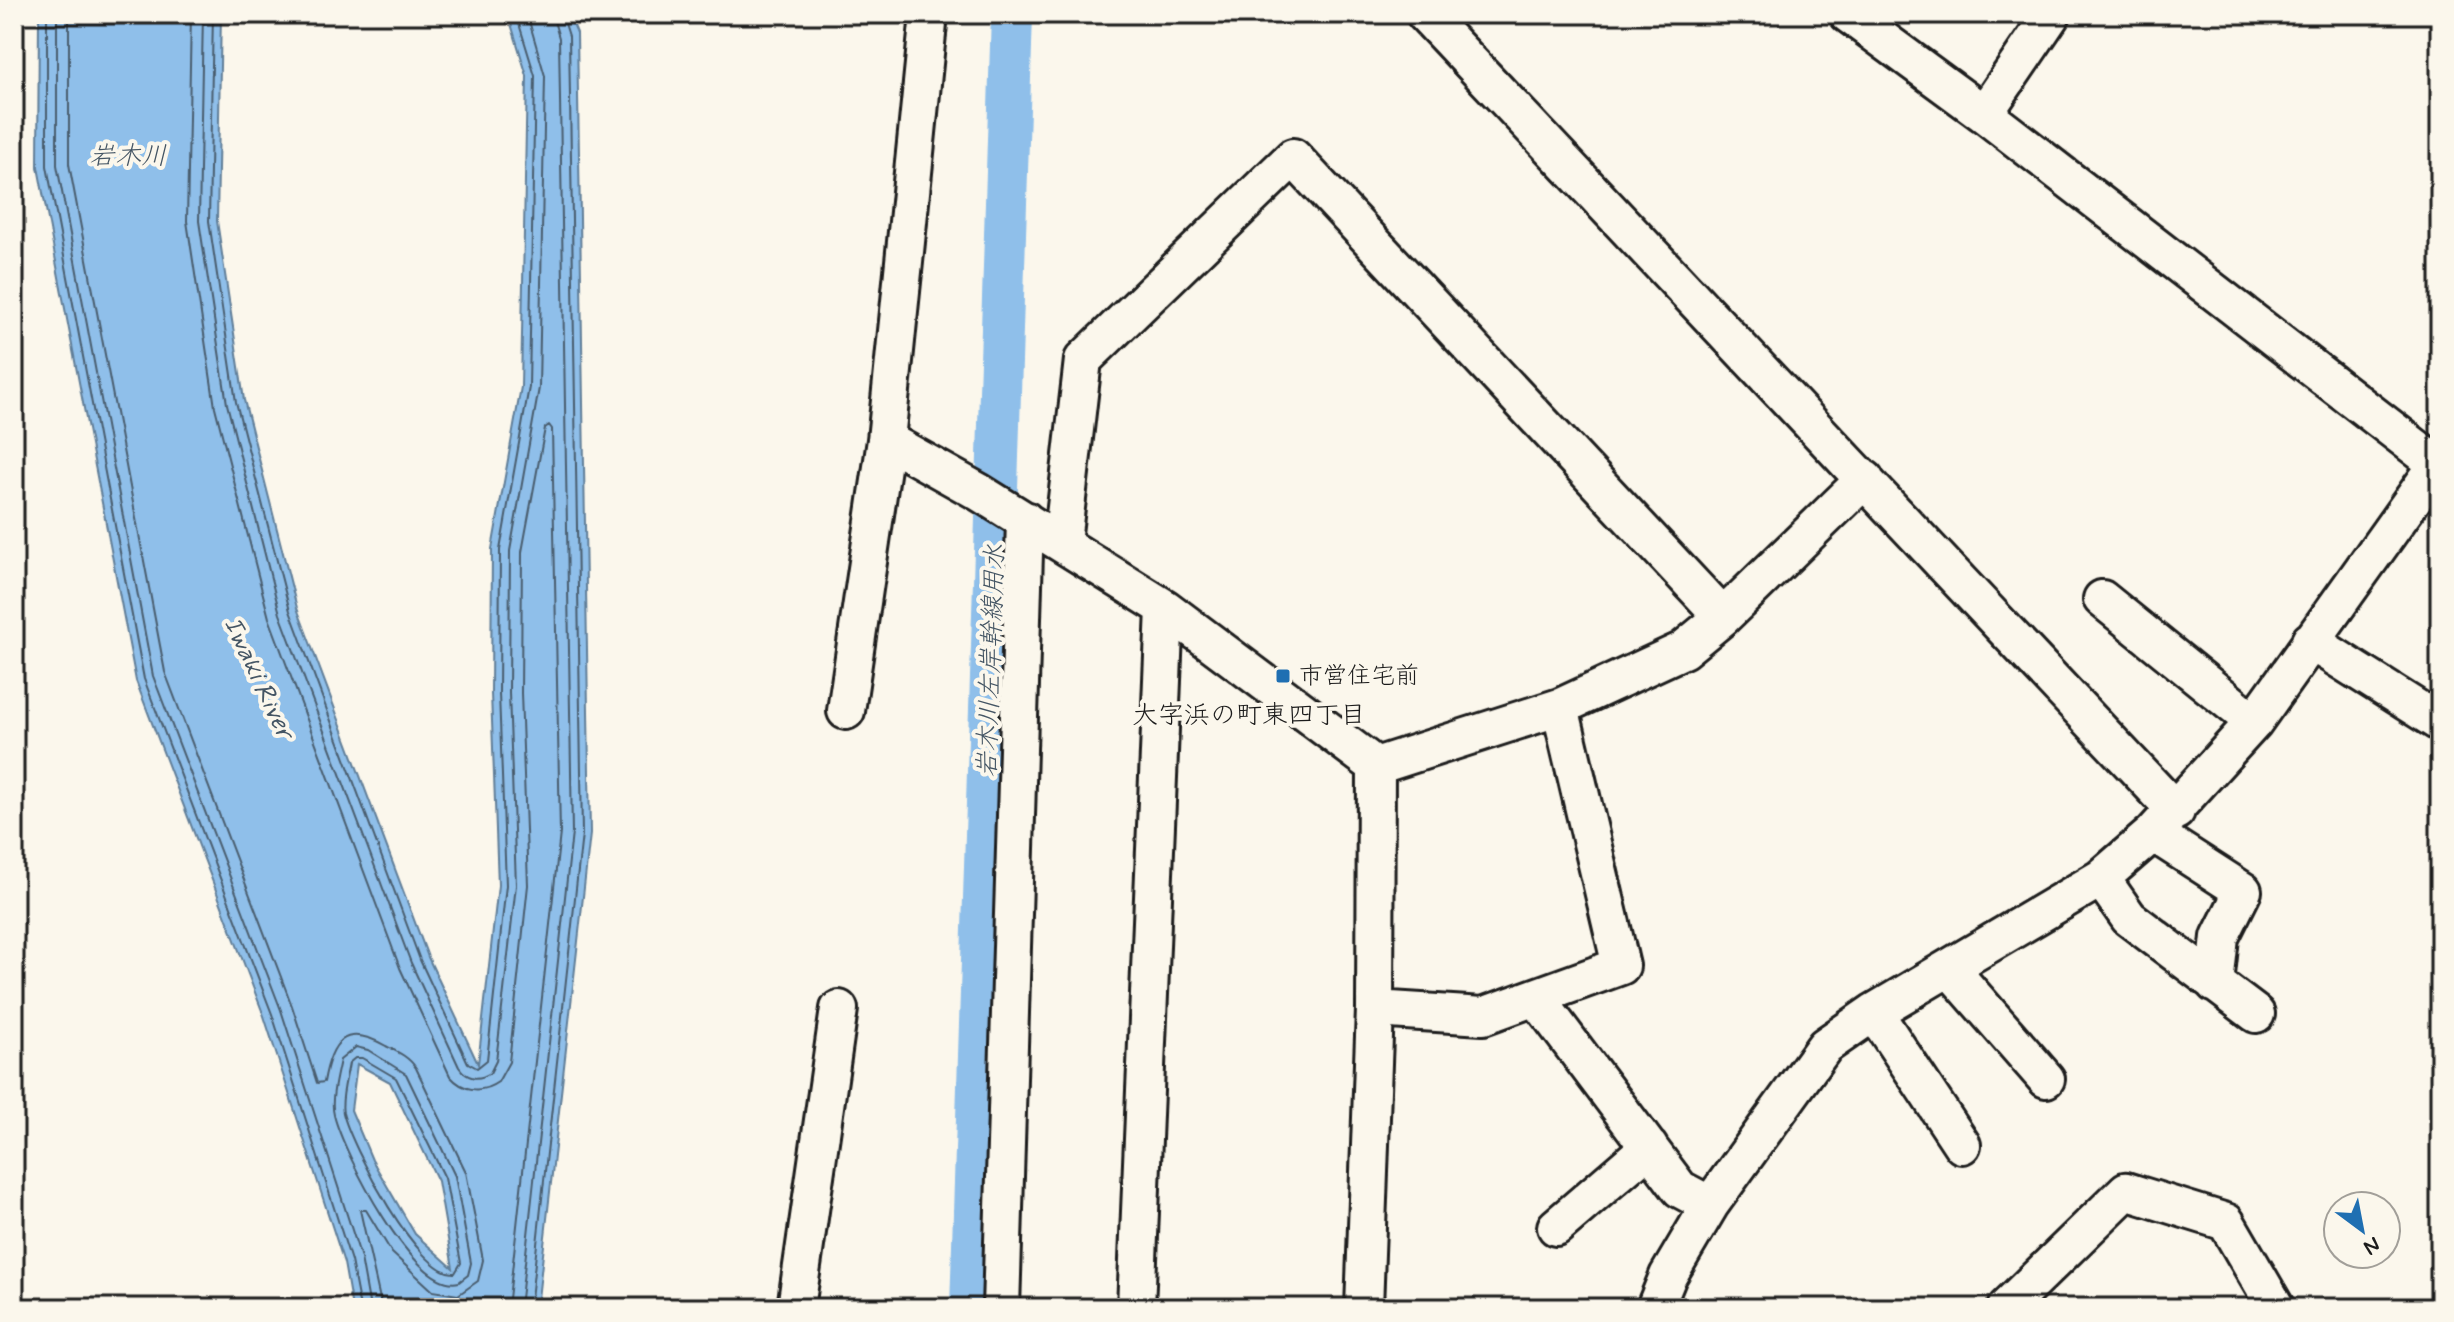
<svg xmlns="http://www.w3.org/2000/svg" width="2454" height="1322" viewBox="0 0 2454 1322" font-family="Mynerve,'Klee One',sans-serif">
<rect width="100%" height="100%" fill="#fbf7ec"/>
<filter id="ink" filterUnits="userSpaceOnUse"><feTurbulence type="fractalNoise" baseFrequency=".0125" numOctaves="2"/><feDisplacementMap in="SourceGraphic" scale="16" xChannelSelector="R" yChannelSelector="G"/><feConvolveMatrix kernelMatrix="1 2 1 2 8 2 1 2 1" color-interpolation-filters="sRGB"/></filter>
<g filter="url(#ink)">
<path fill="#8fbfea" stroke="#617e98" stroke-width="2" fill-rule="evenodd" d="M39,14H221L217,221L244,400L297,608L428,957L478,1064L498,885L491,693L492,549L521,387L527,76L508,14H569L577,33L590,834L537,1308H352L344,1263L264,1016L136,681L38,167ZM357,1064L390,1082L438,1181L453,1268L415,1234L372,1160L351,1110Z"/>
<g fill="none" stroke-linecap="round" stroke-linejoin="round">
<path stroke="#4a5d6e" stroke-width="2" d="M47,14V166L144,679L272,1014L351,1261L360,1308
M57,14V165L153,676L281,1010L361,1258L370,1308
M69,14V164L165,672L292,1006L317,1083L324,1082C331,1042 344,1022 386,1046C398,1052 409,1057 416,1068L466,1172L483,1260L478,1281L458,1295L433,1291L392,1253L366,1210H360L382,1308
M191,14L187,221L215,407L269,618L400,968L450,1076C463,1091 481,1094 498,1082L509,1062L528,885L521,693L522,552L545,428L549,425L552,429L560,833L508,1308
M203,14L199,221L227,404L280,614L411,963L459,1067C467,1079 478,1081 490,1073L496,1061L516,885L509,693L510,551L539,388L545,76L527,14
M213,14L209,221L236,402L290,611L420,960L468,1063L477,1068L487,1060L506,885L499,693L500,550L529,387L535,76L516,14
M356,1047L368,1050L406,1074L455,1176L471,1263L468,1275L459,1282C414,1294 343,1152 334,1115C330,1100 337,1075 340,1060Z
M362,1058L396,1078L445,1178L461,1263L455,1273C419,1277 351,1146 343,1113C340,1099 347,1077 349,1063L355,1058Z
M520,1308L572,833L559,38L552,14
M530,1308L582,834L569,36L562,14"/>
<path stroke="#8fbfea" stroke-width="42" d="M971,1308L1012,14"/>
<g stroke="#1c1c1c" stroke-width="42">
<path id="street" d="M1425,14L2176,811
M1848,14L1984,114L2437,464
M1984,114L2052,14
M886,440L979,492L1165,608L1376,766L1560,707L1683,650L1723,617L1865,479
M1062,542L1083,360L1293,157L1723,617
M2102,599L2254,722
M2310,641L2440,723
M846,711L886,440L929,14
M2153,833L2243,891L2220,937L2215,984
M2101,878L2129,918L2256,1014
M1950,969L2046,1079
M1536,997L1680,1189L1710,1205
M1375,1009L1483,1016L1621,966L1560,707
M1874,1012L1962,1145
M1556,1227L1649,1147
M796,1308L839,1009
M1001,1308L1025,520
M1136,1308L1165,608
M1364,1308L1375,1009L1376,766
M1655,1308L1668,1276L1710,1205L1825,1046L1874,1012L2101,878L2153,833L2254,722L2440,461
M2006,1308L2126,1191L2226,1222L2276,1308"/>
</g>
<use href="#street" stroke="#fbf7ec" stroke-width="36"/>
</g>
</g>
<rect fill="#1f6fb2" stroke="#fbf7ec" stroke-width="3" x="1275" y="668" width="16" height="16" rx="4"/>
<g text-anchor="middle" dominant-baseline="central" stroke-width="8" stroke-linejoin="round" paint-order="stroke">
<g font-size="24" fill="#1c1c1c" stroke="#fbf7ec" text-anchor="start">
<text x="1299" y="676">市営住宅前</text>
</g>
<g font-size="26" font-style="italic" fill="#445564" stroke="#fbf7ec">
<text x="128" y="157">岩木川</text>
<text transform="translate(992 661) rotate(-88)">岩木川左岸幹線用水</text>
<text transform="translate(258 678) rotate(65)">Iwaki River</text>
</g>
<g font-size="26" fill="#1c1c1c" stroke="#fbf7ec">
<text x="1249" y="716">大字浜の町東四丁目</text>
</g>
</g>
<rect width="2454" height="1322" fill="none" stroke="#fbf7ec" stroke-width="48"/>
<rect x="24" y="24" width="2406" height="1274" fill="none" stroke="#1c1c1c" stroke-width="3" filter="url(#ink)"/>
<g transform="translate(2362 1230) rotate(148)"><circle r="38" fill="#fbf7ec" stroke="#a29f99" stroke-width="2"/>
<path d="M0-6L14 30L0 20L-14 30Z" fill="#1f6fb2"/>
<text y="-12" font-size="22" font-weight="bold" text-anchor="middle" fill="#1c1c1c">N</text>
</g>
</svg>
